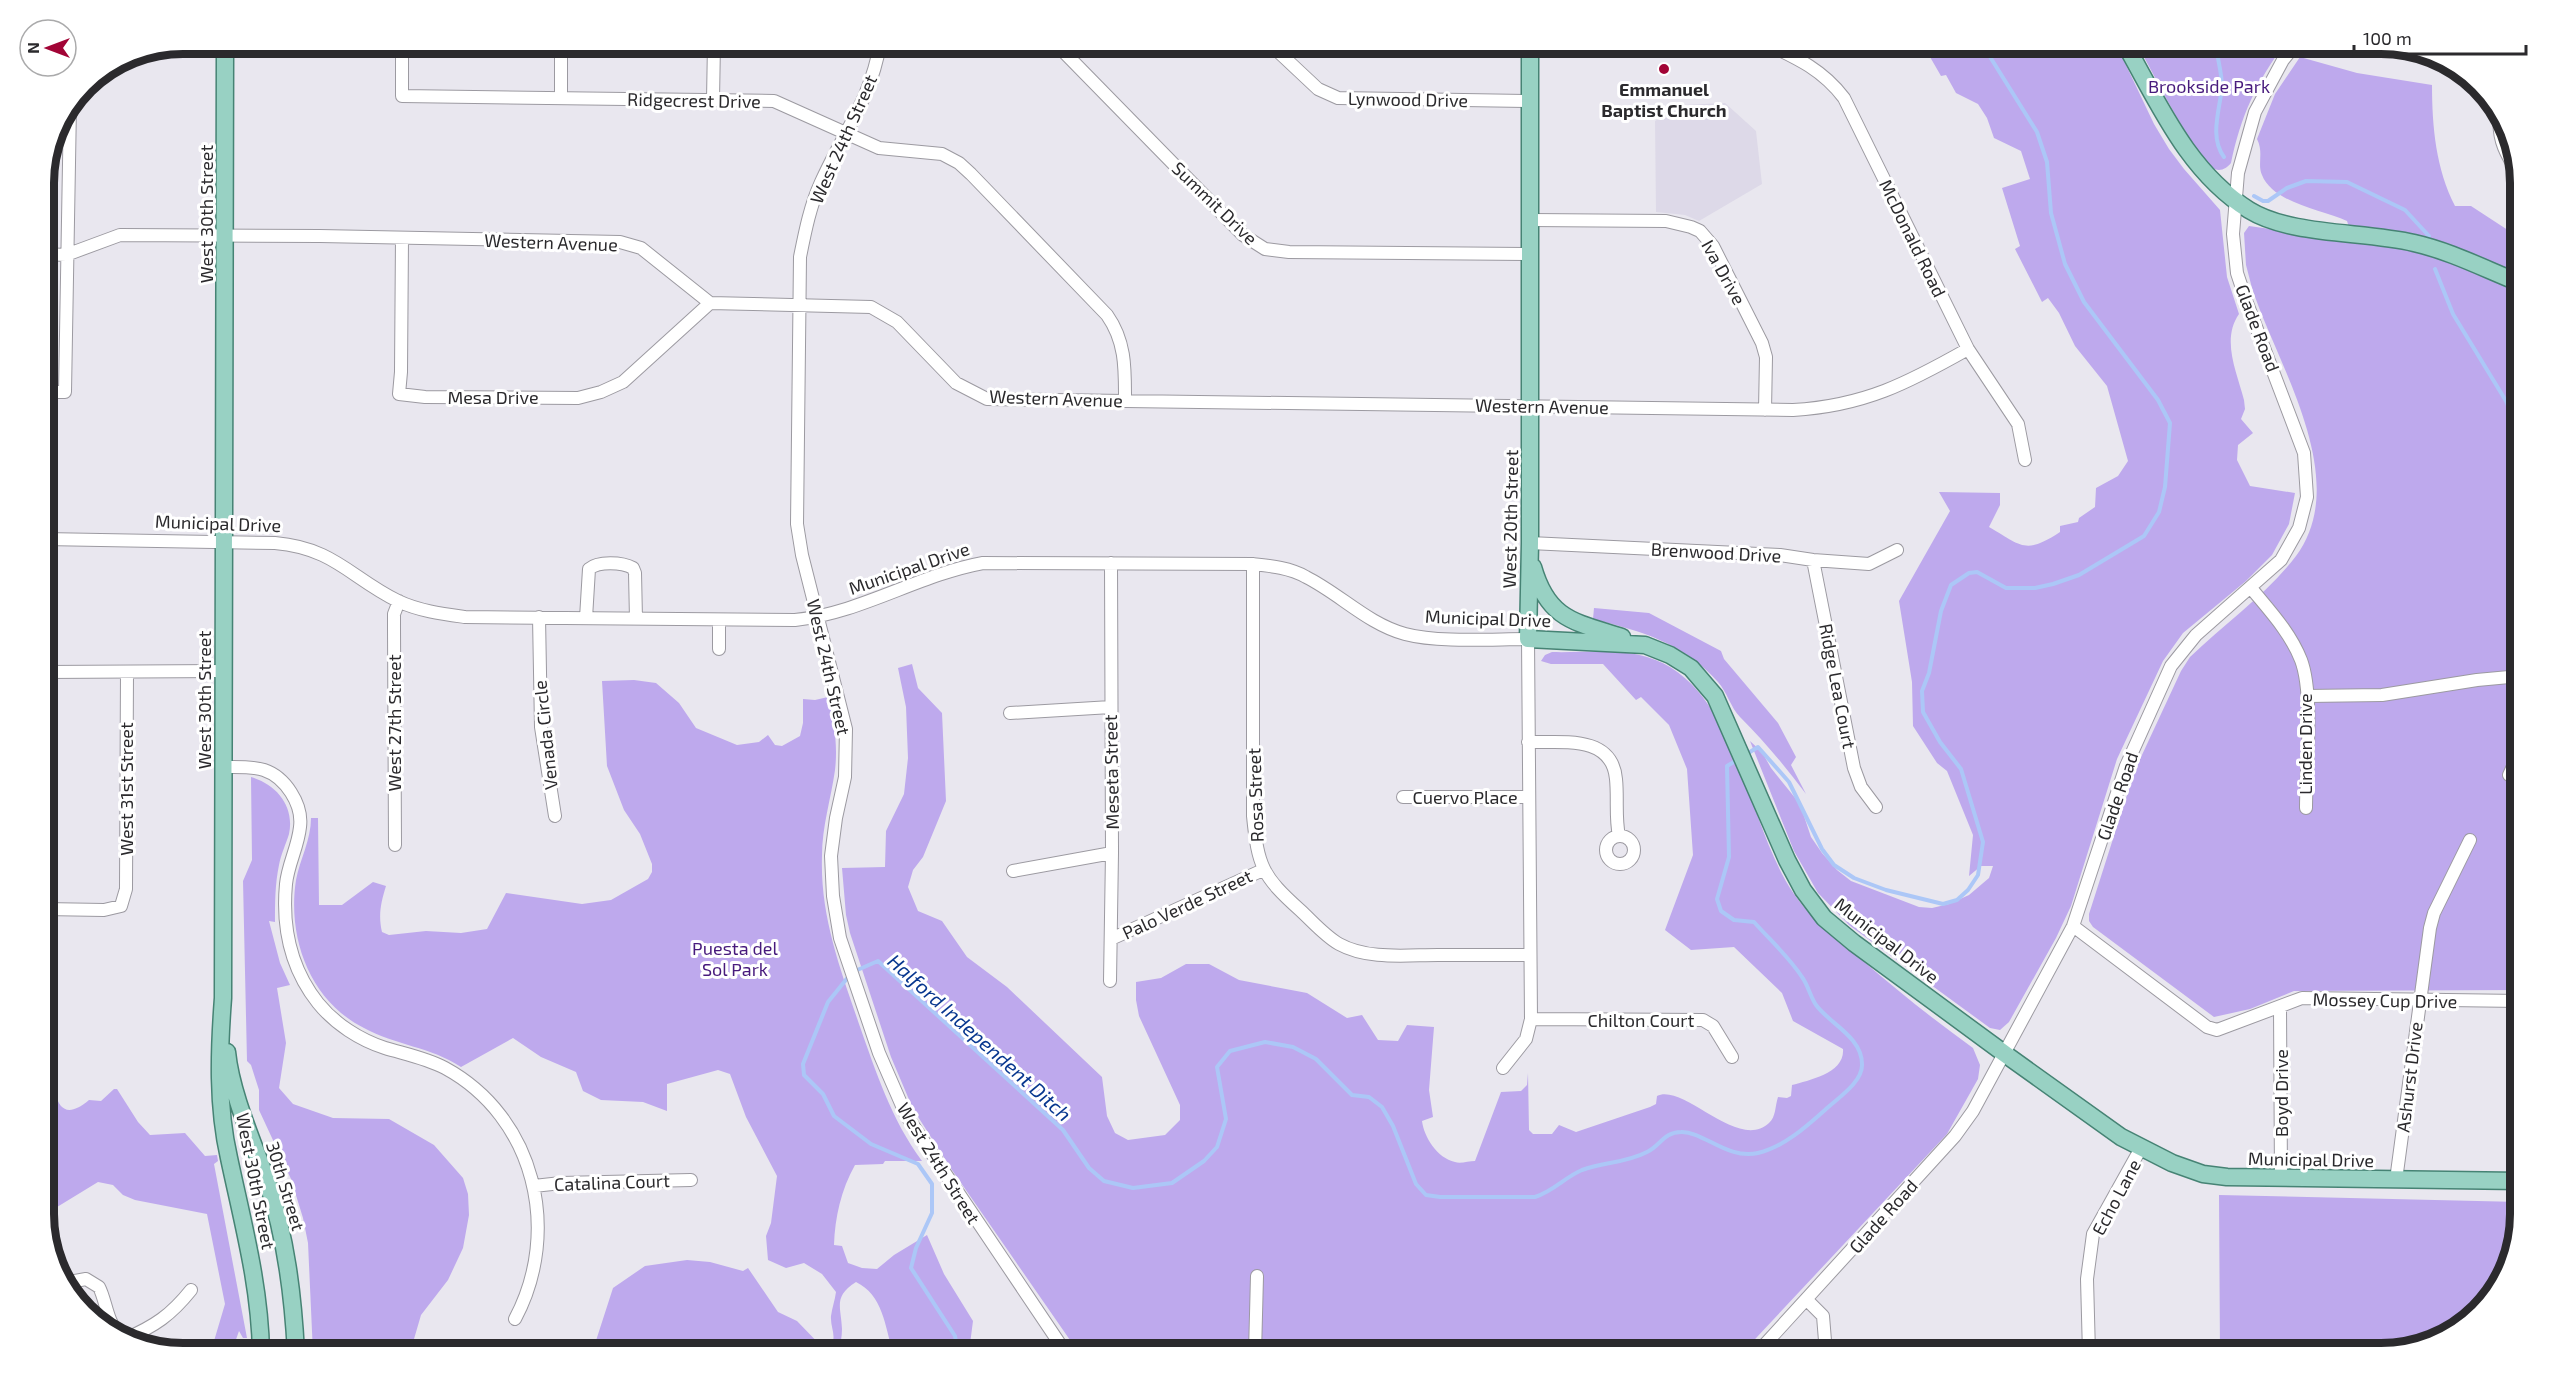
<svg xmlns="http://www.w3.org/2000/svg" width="2564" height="1397" viewBox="0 0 2564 1397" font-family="'Exo 2',sans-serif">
<rect width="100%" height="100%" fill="#e9e7ef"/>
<path fill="#ddd9e8" d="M1725,103L1756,131L1762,184L1699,221L1685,215L1656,212L1655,121L1683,105Z"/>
<path fill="#bea9ed" d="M1906,44H2116L2154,124L2169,149L2184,169L2220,210L2227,277L2239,314C2221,340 2237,372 2244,400L2245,409L2241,419L2253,433L2238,445L2237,460L2250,486L2295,493L2289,524L2272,555L2246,581L2183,633L2163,661L2117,759L2071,906L2056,938L2009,1022L2000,1030L1990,1028L1849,925L1818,893L1794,851L1750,741L1762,752L1771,768L1800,804L1811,837L1822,853L1837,870L1851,881L1919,907L1932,908L1949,904L1969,895L1989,878L1993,866H1981L1969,876L1973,835L1947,771L1937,763L1913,726L1912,682L1899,601L1950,511L1939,492L2000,493V505L1989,527C2022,546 2025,555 2060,532V526L2078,522L2079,518L2095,507L2096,488L2118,476L2128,461L2107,386L2075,346L2059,313L2048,298L2042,302L2015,249L2020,246L2002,188L2030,179L2021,151L1994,138L1987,118L1978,104L1956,93L1946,75L1941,76L1926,50L1912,53Z
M2137,44H2285C2257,80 2240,118 2231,163C2226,169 2219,173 2211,167C2207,164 2203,157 2200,153C2175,119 2157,80 2137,44Z
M2300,57L2357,73L2432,85C2432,127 2436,169 2455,206H2471L2520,238V277L2349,227L2347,221C2322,210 2273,203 2262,175C2257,164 2264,153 2257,139L2275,94Z
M2249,226L2419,250L2520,287V990L2294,991L2250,1009L2214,1017L2093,927L2089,921V914L2135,770L2181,671L2190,657C2225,623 2267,594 2296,556C2353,479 2277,365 2252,288L2246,265L2244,233Z
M1594,608L1649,613L1721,651L1724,659L1778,723L1796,757L1791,765L1806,794C1785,766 1764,741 1740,717C1731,708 1727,692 1718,682C1682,642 1643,632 1593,619Z
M1552,652C1582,653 1618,648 1647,657C1738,684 1745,823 1794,894C1812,920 1837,940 1862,960C1898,991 1934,1020 1973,1048L1980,1065L1978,1079L1947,1134L1742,1353H1079L952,1170L913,1109L891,1057L850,933L846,915L842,868L885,867L886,831L904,794L908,758L906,707L898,668L912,664L918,688L942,713L946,801L923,857L913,870L908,887L918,911L942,921L967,957L1007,987L1102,1077L1107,1116L1115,1133L1128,1140L1165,1135L1180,1120V1105L1139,1016L1136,1000V982L1161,978L1186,964H1209L1239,980L1307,993L1347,1018L1362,1015L1378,1040L1398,1041L1407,1025L1434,1027L1429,1090L1433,1117L1422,1121C1424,1137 1437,1158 1455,1162C1460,1164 1469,1161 1475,1161L1501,1092L1521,1091L1527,1085L1528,1073L1529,1130L1533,1134H1552L1559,1125L1576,1132L1650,1107L1656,1104L1657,1096C1684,1083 1738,1152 1769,1123C1776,1117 1775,1106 1778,1097L1787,1098L1791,1096L1792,1085C1809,1080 1845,1073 1843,1049L1793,1021L1782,993L1734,947L1691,950L1665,930L1693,855L1687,769L1669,725L1641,697L1636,700L1603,664H1551L1541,661L1545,655Z
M634,680L656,683L679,703L696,728L737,745L759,742L768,735L775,745L782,746L800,736L803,723V699L815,700L828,697C834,721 838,745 835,770C831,799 822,826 822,856C820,916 840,968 859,1024C876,1072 891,1119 922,1161H885L883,1164L855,1165C841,1190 835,1217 834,1245L842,1246L848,1263L862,1268L877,1269L894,1255L927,1235L944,1274L973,1321L970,1344L962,1353H893C885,1326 883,1295 856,1282C833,1297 841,1306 842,1329C842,1337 840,1345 839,1353H592L613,1288L645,1266L687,1260L710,1262L743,1271L748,1268L778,1312L797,1321L826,1351C840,1339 830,1330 831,1316C832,1308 835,1300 836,1292L822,1274L804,1263L786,1268L768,1260L766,1236L771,1223L777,1176L746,1117L730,1074L718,1070L667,1084V1111L643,1102L601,1100L583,1091L576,1072L541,1057L513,1038L461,1067C431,1047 395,1045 364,1028C310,1001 287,938 296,880C300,859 311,840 311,818H318L319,905H342L373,882L386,886C381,902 378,915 382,932L389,935L426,931L461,933L487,929L506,893L582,904L611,900L648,879L652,872V864L640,834L624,810L607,766L602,681Z
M251,777C276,784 295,806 289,834C286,844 281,854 279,865C275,884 275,903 275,922L269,921L280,963L290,985L277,988L286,1043L279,1088L293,1104L333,1118L389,1119L434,1145L463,1178L468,1194L469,1215L463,1248L448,1280L421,1315L414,1339L415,1353H313L308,1243L303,1218L291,1179L259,1110V1090L251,1065L247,1061L243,881L252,860Z
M49,1018L54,1023C55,1043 41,1141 89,1100L101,1101L114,1089H117L138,1122L150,1135L185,1133L205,1156L217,1155L218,1161L214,1164L247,1338H243L239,1331L233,1348L216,1345L214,1341L225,1304L207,1214L135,1200L123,1195L113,1185L98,1182L44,1215V1022Z
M2219,1195L2520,1202V1214L2506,1276L2461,1324L2444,1336L2381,1353H2220Z"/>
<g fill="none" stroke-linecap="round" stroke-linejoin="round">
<path stroke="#acc7f7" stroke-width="4" d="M2216,44C2217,58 2222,73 2222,87C2220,109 2209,137 2224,157
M2254,196L2263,201H2268L2287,188L2306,181L2347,182L2405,210L2429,236
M2435,269L2453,314L2506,401L2520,434
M1745,755L1758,747L1789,782L1822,849L1834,865L1854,878L1886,890L1943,904L1957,900L1968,890L1978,875L1983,842L1961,769L1940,742L1923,712L1922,691L1929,673L1941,611L1951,585L1969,573L1977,572L2006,588H2035L2053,584L2079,575L2144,536L2159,512L2165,487L2170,423L2158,400L2084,302L2065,264L2051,213L2047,162L2037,132L1982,44
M855,971L878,961L1063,1130L1089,1168L1104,1181L1133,1188L1172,1183L1204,1161L1217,1147L1226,1119L1217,1067L1230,1051L1265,1042L1293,1047L1316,1059L1352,1095L1369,1097L1382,1107L1393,1126L1416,1184L1426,1195L1440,1197H1535C1554,1191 1565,1177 1582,1170C1604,1162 1626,1163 1647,1152C1660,1146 1664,1132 1681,1132C1703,1131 1727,1160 1758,1153C1784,1147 1807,1126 1826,1109C1838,1098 1863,1082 1862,1064C1862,1037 1830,1024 1816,1005C1810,996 1808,985 1802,977C1789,957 1770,940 1754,922L1734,920L1721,911L1717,899L1729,857L1727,766L1739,759
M849,976L828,1002L803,1064L804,1075L823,1094L834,1116L871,1144L918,1164L932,1184V1213L916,1248L911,1268L955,1336L958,1353"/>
<g stroke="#9c9aa1" stroke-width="14">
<path id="minor" d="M402,44V96L774,101L879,148L942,154L959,163L971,174L1107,315C1126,342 1125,369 1125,400
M880,44C871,99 843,133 821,182C810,206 805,232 800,257L797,524L802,555L846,729L845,777L836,818L831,856L833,896L840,938L879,1053L906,1115L1066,1353
M1056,44L1243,235L1265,249L1289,252L1530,254
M1270,44L1318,89L1338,98L1530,101
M1767,44C1797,58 1823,70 1844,98L1968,349L2018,424L2025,460
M561,98V44
M713,99L714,44
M2500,115C2497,140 2507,156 2520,176
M1530,220L1666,221L1691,227L1700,231L1713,246L1762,343L1766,357L1765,410
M402,238L401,372L399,394L425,397L578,398L601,392L623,382L710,303
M44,254L66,255L120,235L320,236L620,242L641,248L710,303L871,307L897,322L956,383L987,399L1793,410C1864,406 1908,383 1968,349
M44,392H65L70,106
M44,539L275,543C334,548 351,578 398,601C419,611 443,614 465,617L795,620C861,613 918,575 983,563L1253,564C1271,566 1290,568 1306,577C1340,594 1368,624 1405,634C1439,643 1492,639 1528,639L1531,1019L1526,1039L1503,1068
M1530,543L1780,555L1813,560L1869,564L1897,550
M1813,560L1854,768L1861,787L1876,807
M1253,564V816C1258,866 1262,876 1300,910C1312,921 1325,936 1339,944C1368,960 1406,955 1438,955C1469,955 1500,955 1530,955
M2251,588C2269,610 2290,632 2301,660C2314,694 2306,770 2306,808
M539,617L541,727L555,816
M586,618L589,569C598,561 622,562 633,568L635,573L636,619
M719,620V649
M44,672L224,671
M2307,696L2382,695L2477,680L2520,676
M1010,713L1111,707
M1528,742C1561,743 1612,734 1616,779C1618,798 1615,817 1619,836
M223,767C236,767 251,766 264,770C285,777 303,804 300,827C298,847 288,864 286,884C282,927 291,969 318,1003C335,1024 360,1040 385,1048C405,1054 426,1058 445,1068C535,1117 562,1231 515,1319
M2509,775L2520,751
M1403,797H1528
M1606 850a14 14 0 1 1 28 0a14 14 0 1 1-28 0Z
M395,845L394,628V614L399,601
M1013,871L1112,853
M44,909L104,910L121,906L126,889L127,672
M2073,926L2207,1027L2217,1030L2302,998L2520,1001
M1111,939L1263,870
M1110,981L1112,853L1111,563
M2280,1008L2281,1179
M1531,1019L1703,1020L1713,1026L1732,1057
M2396,1180L2430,928L2434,913L2470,840
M534,1186L561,1183L691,1180
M64,1283L86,1279L99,1287C106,1300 107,1323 119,1333C144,1357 260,1352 296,1350
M1807,1300L1823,1316L1826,1353
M125,1339C155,1326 171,1315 191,1290
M1158,1353H1254
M1255,1353L1257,1276
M1757,1353L1955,1136L1973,1111L2073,926L2126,766L2171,666L2196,635L2281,560L2299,528L2307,497L2304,453L2247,303L2237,273L2233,234L2238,173L2255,112L2283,60L2296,44
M2089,1353L2087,1279L2093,1234L2141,1148"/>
</g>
<g stroke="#468374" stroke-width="19">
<path id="major" d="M225,44L223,998C219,1051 217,1106 229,1158C243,1224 260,1286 261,1353
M1530,44V543L1528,639L1645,645L1670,655L1691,668L1715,696L1787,860L1803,890L1824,918L1854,943L2005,1054L2121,1137L2172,1163L2203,1174L2227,1177L2520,1181
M2125,44C2159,104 2188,172 2249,210C2291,236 2365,231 2414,243C2450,251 2485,269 2520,283
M1533,567C1548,620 1575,622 1622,637
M227,1052C231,1093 253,1142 267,1181C286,1237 293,1294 296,1353"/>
</g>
<use href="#minor" stroke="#fff" stroke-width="12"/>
<use href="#major" stroke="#98d1c3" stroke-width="16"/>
</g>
<circle fill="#a20436" stroke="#fff" stroke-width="2" cx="1664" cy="69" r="6"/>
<g text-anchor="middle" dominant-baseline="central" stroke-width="6" stroke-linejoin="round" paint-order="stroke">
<g font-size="18" fill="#471a7c" stroke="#fff">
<text x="2209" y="86">Brookside Park</text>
<text x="735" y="948">Puesta del<tspan x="735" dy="21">Sol Park</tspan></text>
</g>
<g font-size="18" font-weight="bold" fill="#2b2a2d" stroke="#fff">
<text x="1664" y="89">Emmanuel<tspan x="1664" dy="21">Baptist Church</tspan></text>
</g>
<g font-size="18" fill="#2b2a2d" stroke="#fff">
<text transform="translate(1408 99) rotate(1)">Lynwood Drive</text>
<text transform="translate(694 100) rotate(1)">Ridgecrest Drive</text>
<text transform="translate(843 139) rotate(-66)">West 24th Street</text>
<text transform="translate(1215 203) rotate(44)">Summit Drive</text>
<text transform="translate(206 214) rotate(-90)">West 30th Street</text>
<text transform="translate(1913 238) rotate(64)">McDonald Road</text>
<text transform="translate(551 242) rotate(2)">Western Avenue</text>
<text transform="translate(1724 272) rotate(61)">Iva Drive</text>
<text transform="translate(2258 328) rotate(69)">Glade Road</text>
<text x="493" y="397">Mesa Drive</text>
<text transform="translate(1056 398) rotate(2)">Western Avenue</text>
<text transform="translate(1542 406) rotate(1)">Western Avenue</text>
<text transform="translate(1510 519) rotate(-89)">West 20th Street</text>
<text transform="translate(218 523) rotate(2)">Municipal Drive</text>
<text transform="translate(1716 552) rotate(3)">Brenwood Drive</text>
<text transform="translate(909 568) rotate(-19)">Municipal Drive</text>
<text transform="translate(1488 618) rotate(2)">Municipal Drive</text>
<text transform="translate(829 667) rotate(77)">West 24th Street</text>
<text transform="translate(1838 686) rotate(79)">Ridge Lea Court</text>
<text transform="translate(204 700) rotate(-90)">West 30th Street</text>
<text transform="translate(394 723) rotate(-90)">West 27th Street</text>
<text transform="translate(545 735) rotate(-96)">Venada Circle</text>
<text transform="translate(2305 744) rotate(-90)">Linden Drive</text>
<text transform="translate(1111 772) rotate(-91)">Meseta Street</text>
<text transform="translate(126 789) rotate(-90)">West 31st Street</text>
<text transform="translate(1255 795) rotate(-92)">Rosa Street</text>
<text transform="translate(2117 796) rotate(-71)">Glade Road</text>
<text x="1465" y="797">Cuervo Place</text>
<text transform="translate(1187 904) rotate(-25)">Palo Verde Street</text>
<text transform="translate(1887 940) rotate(38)">Municipal Drive</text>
<text transform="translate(2385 1000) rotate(1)">Mossey Cup Drive</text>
<text x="1641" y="1020">Chilton Court</text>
<text transform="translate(2409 1077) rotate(-83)">Ashurst Drive</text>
<text transform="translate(2281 1093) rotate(-90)">Boyd Drive</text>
<text transform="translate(2311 1159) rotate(1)">Municipal Drive</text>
<text transform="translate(939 1163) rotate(58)">West 24th Street</text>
<text transform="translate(256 1181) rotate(79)">West 30th Street</text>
<text transform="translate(612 1182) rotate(-2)">Catalina Court</text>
<text transform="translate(286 1186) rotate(73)">30th Street</text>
<text transform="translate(2116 1197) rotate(-62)">Echo Lane</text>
<text transform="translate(1883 1216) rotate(-48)">Glade Road</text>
</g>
<g font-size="20" font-style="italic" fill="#08378f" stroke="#fff">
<text transform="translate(980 1037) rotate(42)">Halford Independent Ditch</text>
</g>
</g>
<path d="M0 0H2564V1397H0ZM183 54H2381A129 129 0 0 1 2510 183V1214A129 129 0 0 1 2381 1343H183A129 129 0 0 1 54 1214V183A129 129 0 0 1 183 54Z" fill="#fff" fill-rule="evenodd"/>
<path fill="none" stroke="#2b2a2d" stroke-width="8" d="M183 54H2381A129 129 0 0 1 2510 183V1214A129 129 0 0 1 2381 1343H183A129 129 0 0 1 54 1214V183A129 129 0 0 1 183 54Z"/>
<g transform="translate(48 48) rotate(270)"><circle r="28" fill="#ffffff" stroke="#aaaaab" stroke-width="1.5"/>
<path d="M0-4.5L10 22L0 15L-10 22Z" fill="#a20436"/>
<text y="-9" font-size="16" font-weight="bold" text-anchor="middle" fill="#2b2a2d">N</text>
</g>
<path d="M2354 45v9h172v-9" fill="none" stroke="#2b2a2d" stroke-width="3"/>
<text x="2363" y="45" font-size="18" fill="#2b2a2d" stroke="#ffffff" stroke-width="4.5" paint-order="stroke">100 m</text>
</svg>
